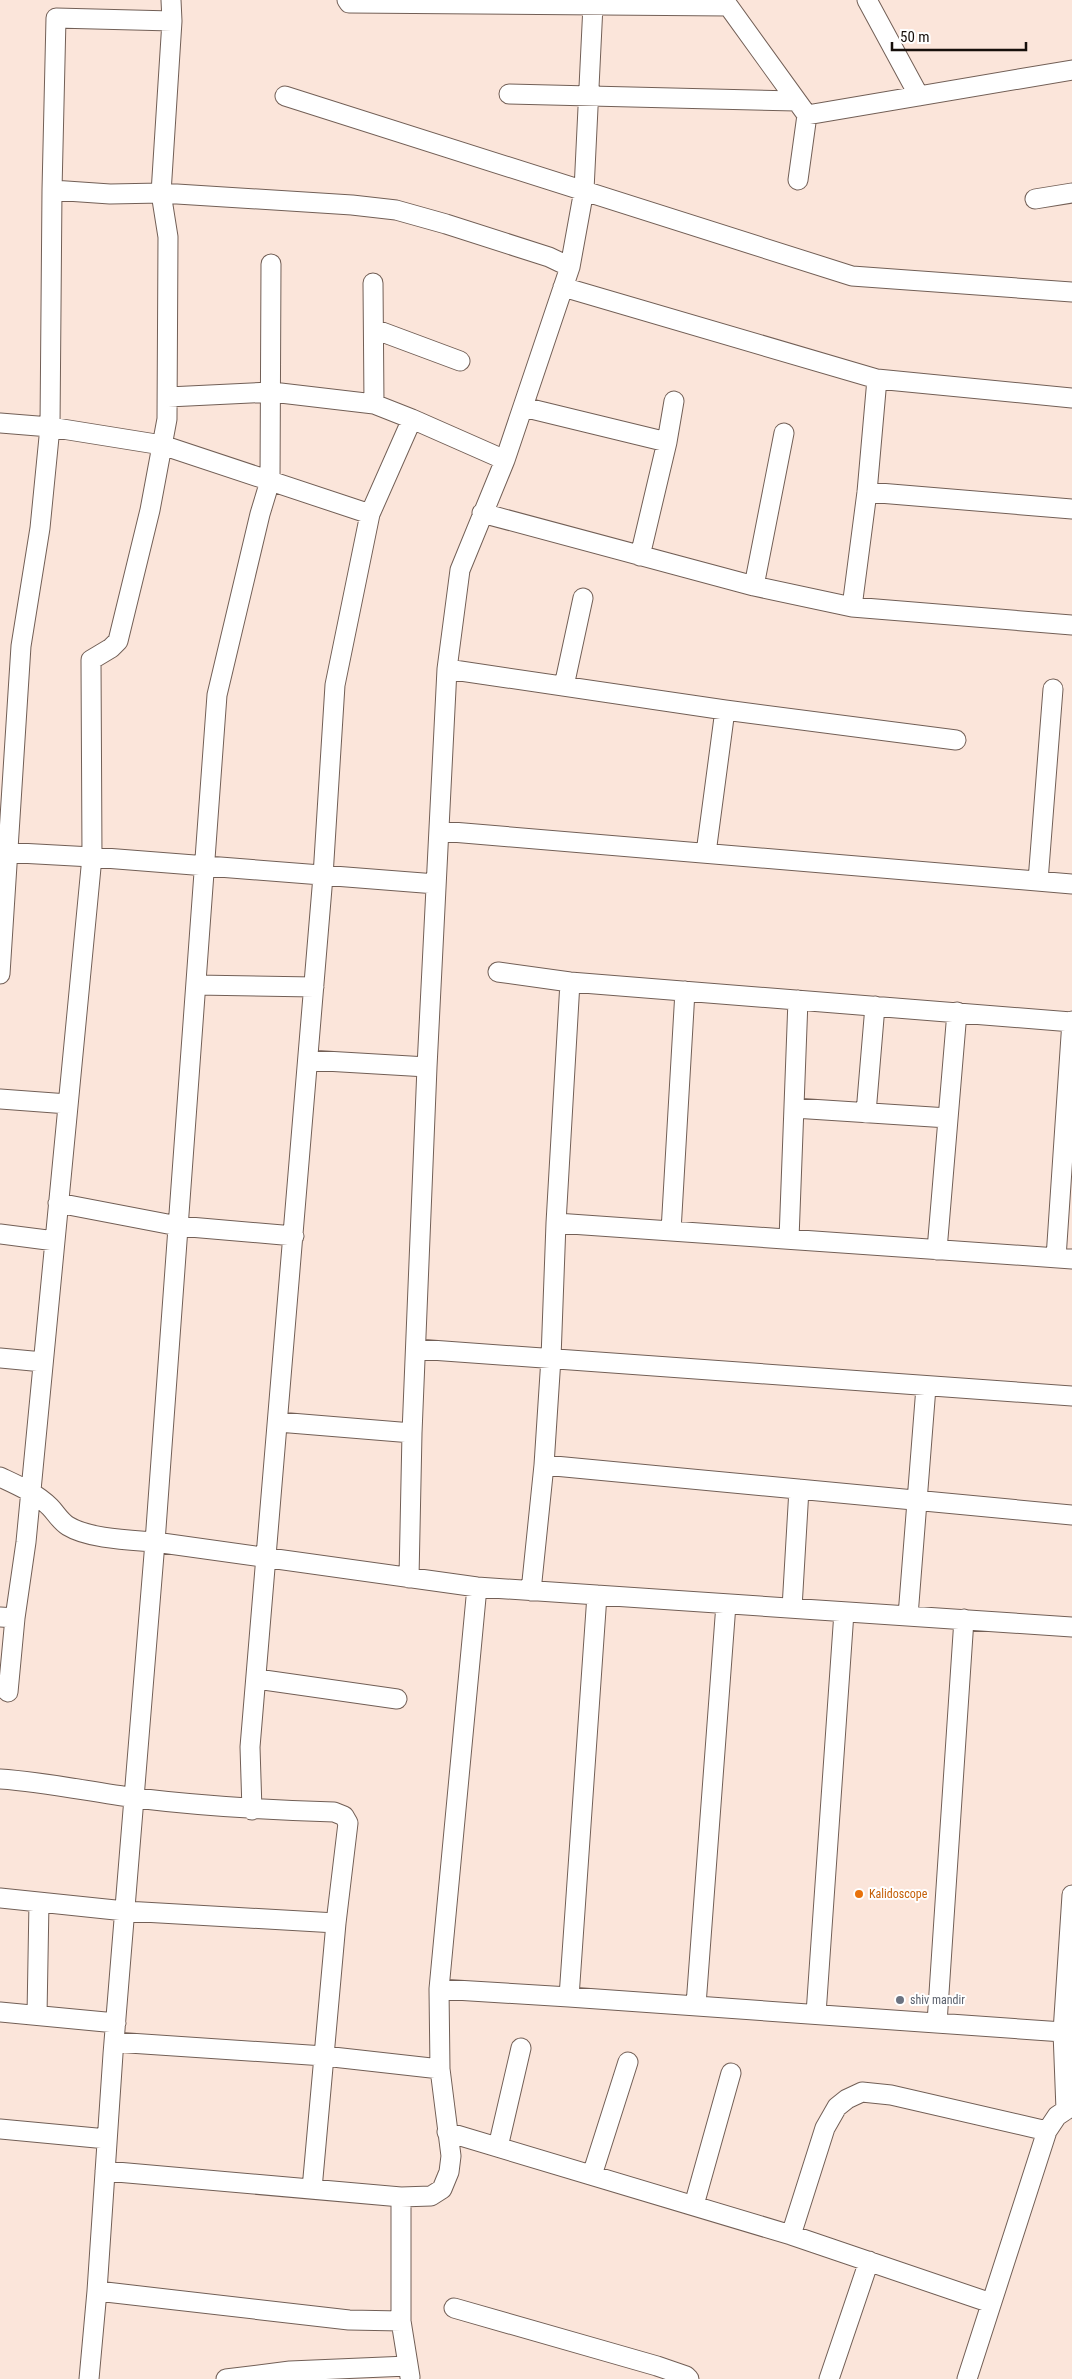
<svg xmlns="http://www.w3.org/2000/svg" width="1072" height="2379" viewBox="0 0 1072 2379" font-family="'Roboto Condensed',sans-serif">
<rect width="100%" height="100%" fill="#fbe5da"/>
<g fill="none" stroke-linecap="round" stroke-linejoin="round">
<g stroke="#725f56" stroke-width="21">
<path id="minor" d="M347,0L349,3L728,6
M724,0L807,115L798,180
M867,0L919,96
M172,21L56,18L52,190L110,194L161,193L352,205L396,210L446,224L549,257L570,267
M509,94L796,101
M285,96L852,276L1072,292
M807,115L1072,70
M52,190L50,427L162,445L370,514L335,685L323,876L250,1747L252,1810
M1035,199L1072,193
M271,264L270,481L260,514L217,695L155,1542L113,2054L97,2291L349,2320L401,2321
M373,283L374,404
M563,287L877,379L1072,398
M374,329L460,361
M168,397L272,392L374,404L412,419
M523,407L667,442
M0,423L50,427L40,528L21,646L0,974
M867,492L1072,509
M482,513L754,586L852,607L1072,625
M370,514L412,419L505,460
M640,556L667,442L674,401
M754,586L784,433
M852,607L867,492L877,379
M447,669L725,710L956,740
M564,686L583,598
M440,831L1072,884
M0,852L92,857L436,884
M706,853L725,710
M1038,881L1053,689
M498,972L570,982L1072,1022
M196,985L314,987
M308,1060L427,1067
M0,1099L68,1104
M794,1108L948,1118
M866,1113L875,1006
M58,1203L178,1226L294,1236
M556,1223L570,982
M671,1231L685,991
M0,1234L55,1241
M789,1239L798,1000
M937,1250L957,1012
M1056,1258L1072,1021
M417,1349L1072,1396
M0,1358L43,1362
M278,1422L412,1433
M544,1465L551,1358L556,1223L1072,1259
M0,1477C17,1485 36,1493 50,1507C56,1513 60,1521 68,1526C89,1539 131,1540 155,1542L477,1587L1072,1627
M409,1578L412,1433L427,1067L447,669L460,570L505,460L570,267L584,190L593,5
M531,1591L544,1465L1072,1515
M792,1608L799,1489
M908,1616L926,1387
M0,1617L15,1618L26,1542L92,857L91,660L111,648L118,641L150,510L167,419L168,237L161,193L172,21L171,0
M257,1679L397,1699
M8,1692L15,1618
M0,1779C46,1782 90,1792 136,1798C202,1806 267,1810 334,1812L344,1816L348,1823L336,1923L312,2189
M0,1898L125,1911L336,1923
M439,1989L569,1997L597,1595
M569,1997L1063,2032L1066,2110
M696,2005L726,1604
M0,2012L116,2023
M816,2014L844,1612
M37,2015L39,1902
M937,2023L964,1619
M1063,2032L1072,1895
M114,2042L324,2056L440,2069
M0,2129L107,2139
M447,2132L791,2235L991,2303
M498,2147L521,2048
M105,2171L401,2197L431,2196L442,2189L449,2172L451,2156L440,2069L439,1989L477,1587
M592,2175L628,2062
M401,2197V2321L410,2377
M694,2205L731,2073
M791,2235L825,2128L837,2107L847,2099L862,2092L891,2095L1047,2131
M454,2308L657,2366L686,2376L689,2379
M89,2379L97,2291
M226,2379L290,2371L408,2366
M829,2379L869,2261
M967,2379L1047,2131L1057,2116L1072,2106"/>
</g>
<use href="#minor" stroke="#fff" stroke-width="19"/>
</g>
<circle fill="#e8710a" stroke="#fff" stroke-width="2" cx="859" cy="1894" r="5"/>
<circle fill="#6b7280" stroke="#fff" stroke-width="2" cx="900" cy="2000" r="5"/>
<g text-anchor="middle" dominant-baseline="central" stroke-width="4" stroke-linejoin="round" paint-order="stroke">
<g font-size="12" fill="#c56008" stroke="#fff" text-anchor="start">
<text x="869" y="1894">Kalidoscope</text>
</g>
<g font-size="12" fill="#5b616d" stroke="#fff" text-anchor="start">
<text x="910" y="2000">shiv mandir</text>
</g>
</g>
<path d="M892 42v8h134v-8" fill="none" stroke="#160f0b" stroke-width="2.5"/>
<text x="900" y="42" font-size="15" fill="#160f0b" stroke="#ffffff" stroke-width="4" paint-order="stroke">50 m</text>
</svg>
